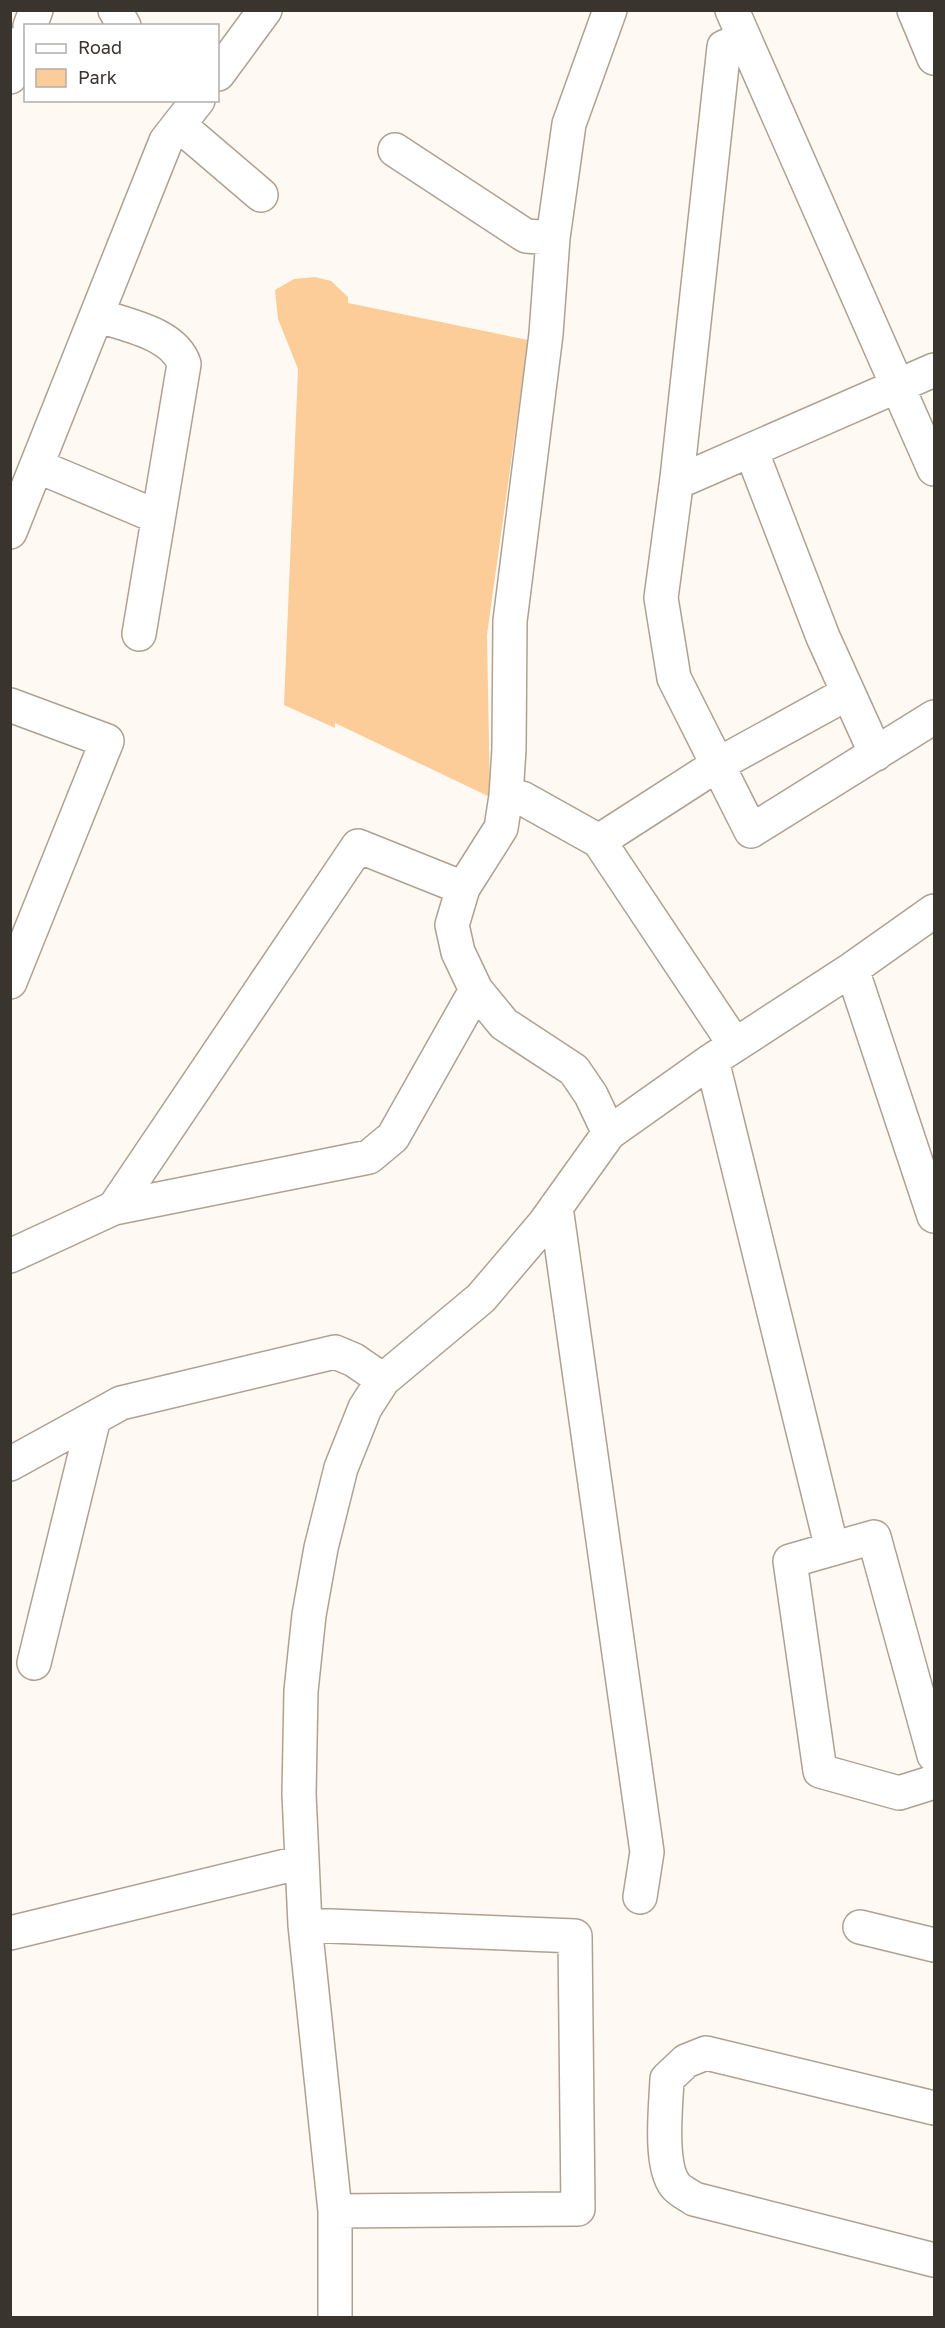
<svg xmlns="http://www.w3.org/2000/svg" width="945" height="2328" viewBox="0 0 945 2328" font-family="'Golos Text',sans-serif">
<rect width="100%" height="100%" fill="#fff9f3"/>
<path fill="#fccd99" d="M315,277L331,281L348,297V303L528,340L487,635L490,797L335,723V728L284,705L298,369L278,319L275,290L294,279Z"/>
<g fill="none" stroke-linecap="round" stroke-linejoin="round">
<g stroke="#afa192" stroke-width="36">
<path id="minor" d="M115,10L124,26
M732,10L934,469
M914,10L934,58
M30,26L36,10
M744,39L724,47L677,478L661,598L674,678L751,831L934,717
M218,74L265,10
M10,77L26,38
M179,125L261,195
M395,150L526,236L553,238
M97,315C125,325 174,333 184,364L139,634
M751,450L823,637L876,754
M37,466L158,517
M677,478H687L934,370
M10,532L166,141L198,100
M10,705L107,741L10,982
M506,796L522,798L599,841L735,1045
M599,841L717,765L848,693
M852,969L934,1216
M712,1060L832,1549
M609,1133L591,1095L574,1070L504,1024L476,990L458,952L452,925L463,888L501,828L506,796L509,749L510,621L546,334L553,238L569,124L610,10
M556,1207L647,1852L640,1897
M114,1208L358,846L463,888
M10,1256L114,1208L369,1157L393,1137L476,990
M10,1464L121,1403L335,1352L354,1360L383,1380
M34,1663L94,1418
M934,1755L874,1537L790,1561L820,1771L899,1793L934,1782
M305,1925L575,1936L578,2209L335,2211
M860,1927L934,1945
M10,1933L302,1862
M934,2108L706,2053L686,2061L667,2079C666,2105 659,2164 675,2185C679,2191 689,2195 694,2199L934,2260
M335,2318V2211L305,1925L299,1794L301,1691L309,1615L321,1548L341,1468L365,1408L383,1380L481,1298L544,1224L609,1133L712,1060L852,969L934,911"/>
</g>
<use href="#minor" stroke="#fff" stroke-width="33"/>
</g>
<rect width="945" height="2328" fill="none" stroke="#3a342e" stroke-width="24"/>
<rect x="24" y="24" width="195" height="78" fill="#ffffff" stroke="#b0aeab" stroke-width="1.5"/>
<rect x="36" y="44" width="30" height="9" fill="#ffffff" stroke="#b0aeab" stroke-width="1.5"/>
<text x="78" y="54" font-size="18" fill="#3a342e">Road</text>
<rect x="36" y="69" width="30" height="18" fill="#fccd99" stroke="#b0aeab" stroke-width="1.5"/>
<text x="78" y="84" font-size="18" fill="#3a342e">Park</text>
</svg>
